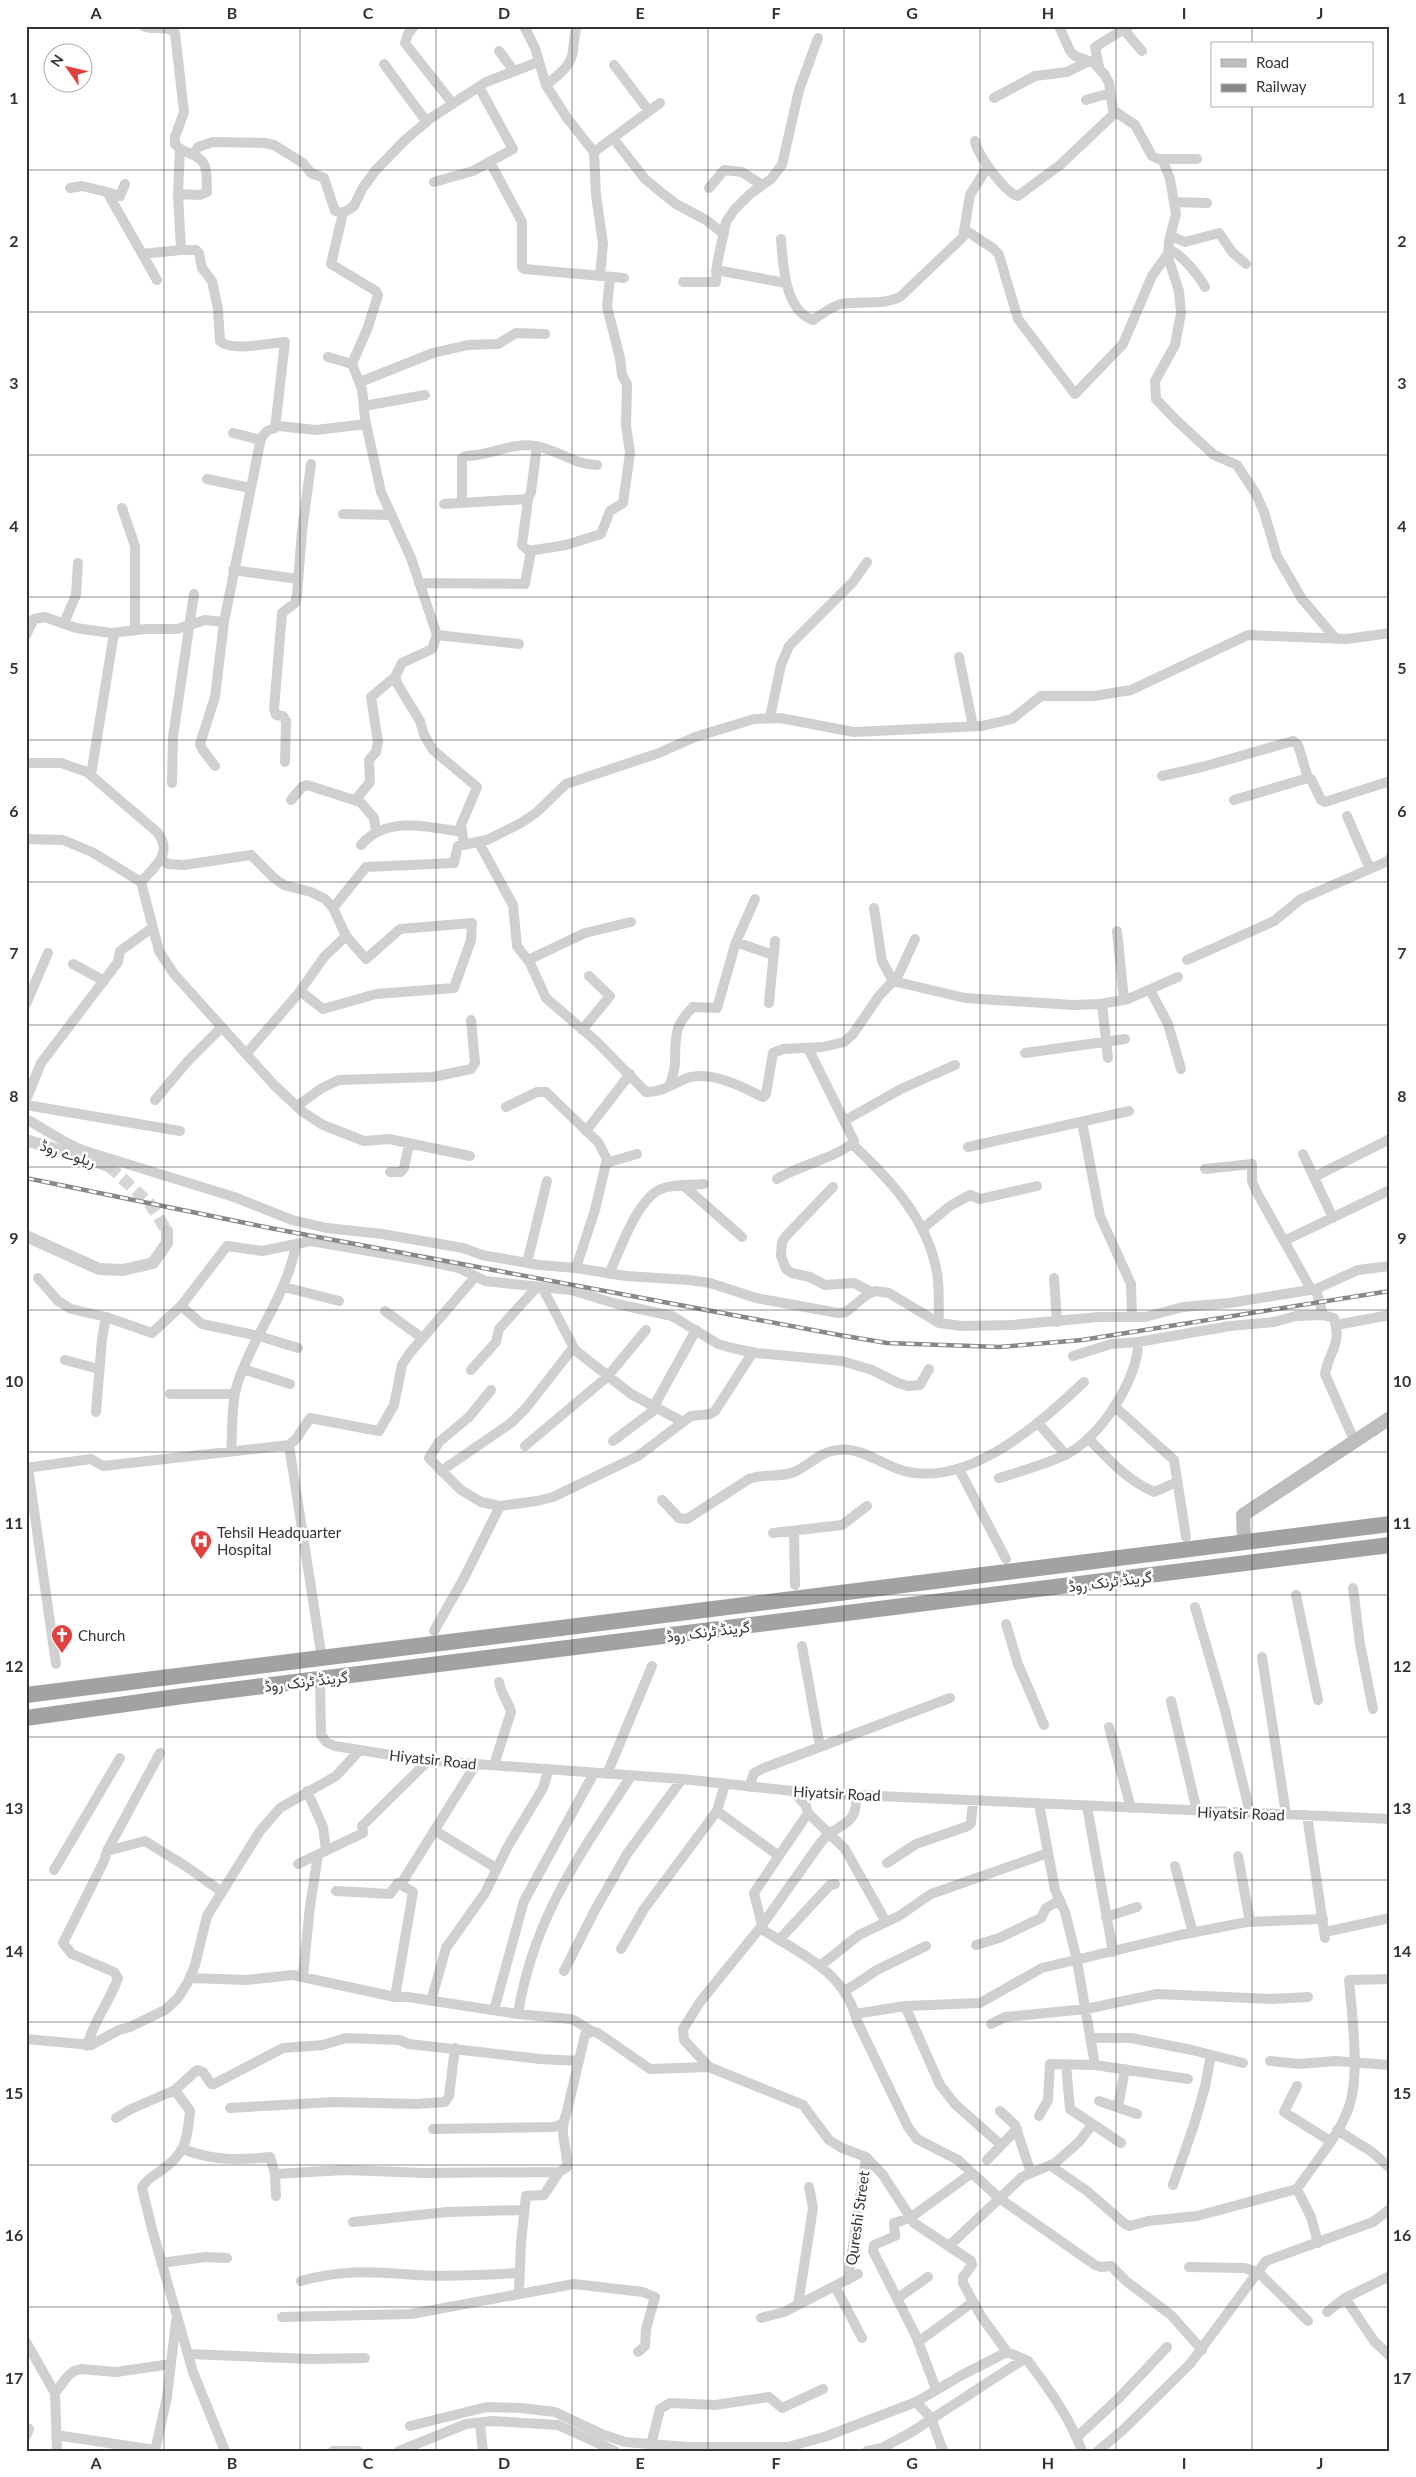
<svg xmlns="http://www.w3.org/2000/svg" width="1416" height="2477" viewBox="0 0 1416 2477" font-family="Lato,Vazirmatn,sans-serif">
<rect width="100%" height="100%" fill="#fff"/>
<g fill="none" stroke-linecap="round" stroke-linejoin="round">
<path stroke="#d6d6d6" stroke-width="12" stroke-dasharray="12 6" stroke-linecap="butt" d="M109,1166L150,1204L167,1231"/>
<path stroke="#d0d0d0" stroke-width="10" d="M143,26C153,31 167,24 175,33L184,112L175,137V144C179,149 183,150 189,153C210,161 206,172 207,192L200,195L178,194
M414,26L408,34L405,43L453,104
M524,26L535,48L546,85L567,118L594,152L596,195L603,244L600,276
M1059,26L1070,51L1075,56L1094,63L1105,75L1109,83L1113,110L1135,125L1152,156L1163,161L1170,179L1176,214L1169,241L1168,257L1179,291L1181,313L1175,345L1155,381L1156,399L1176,420L1214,455L1237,465L1256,494L1264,512L1277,556L1302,599L1336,639
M1124,30L1142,51
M499,51L514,71
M384,64L426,121
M614,65L649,111
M1099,67L1095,47L1129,26
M546,85C557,76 571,67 573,51C574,42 574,35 577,26
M994,98L1035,76L1067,72L1089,61
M1086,100L1110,93
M613,138L645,179L662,193L676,204L706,220L724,234
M975,141C977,154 1005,193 1018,196L1060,165L1115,113
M180,149L178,194L181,250H196L199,253L202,268L212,281L218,309L220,341C231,352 269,343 285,342L275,428
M594,152L660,103
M193,155L198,147L213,142L265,143L274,145L303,163L311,173L324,178L335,211L343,213
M1162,159H1197
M490,162L522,222V267L524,269L624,278
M434,182L473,171L513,149L479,87
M70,188L82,186L107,192L157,280
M709,188L724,170L742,172L762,185
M107,192L120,196L125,184
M1174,202L1207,203
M965,230L994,249L999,255L1018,319L1075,394L1123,344L1152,276L1169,252
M1171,236L1185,242L1219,233L1233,253L1246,264
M781,239C783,263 784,310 813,320C822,314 830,307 841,304C861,300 881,306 900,297L963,237L970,195L988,166
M1169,250C1179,251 1200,277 1205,287
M142,254L181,250
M716,270L786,283
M683,282H716L717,264L726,222L734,210L750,194L771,179L782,165L799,90L818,38
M328,357L352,364
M360,382L433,353L468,345L498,344L516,333L545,334
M364,406L425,395
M233,433L261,440
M207,479L250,488
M528,499L531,492L537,446
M462,502V458L466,456C489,456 512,442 535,446C557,449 574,465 597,465
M444,504L528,499L522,545L529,551L566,545L601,534L610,511L623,503L630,453L626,426L627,384L622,375L620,358L607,307L610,277
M122,508L135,546V630
M343,514L392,515
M233,570L298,579
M419,583L525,584L531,551
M64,623L76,595L78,563
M26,635L34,619L45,617L76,628L111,633L146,629H177L205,620L224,622
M437,635L519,644
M959,657L973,726
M770,717L781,665L789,646L853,582L867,562
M285,762L286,721L283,716L276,715L274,709L282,613L295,603L297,595L302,531L311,464
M26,763H61L87,772L157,832C174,853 155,866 141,882
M215,766L202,749L200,744L215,697L224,622L261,438L267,431L279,426L316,430L366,424
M91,775L114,633
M1162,776L1202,767L1293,741L1298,745L1308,778
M172,783L173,737L194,594
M291,800L302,787L307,785L357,801
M1234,800L1308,778L1311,779L1321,800L1325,802L1390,781
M1347,816L1370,869
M376,831L374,818L357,798L370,782L369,760L376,752L378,742L371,697L395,677
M26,839L63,840L92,852L141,882L159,951L174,974L274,1085L303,1112L323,1125L364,1141L389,1139L470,1156
M479,843L513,905L517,946L530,963L546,998L597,1042L646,1092C660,1093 675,1083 687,1078C711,1070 742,1087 763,1097L766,1094L773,1053L783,1049L823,1047L844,1042L853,1034L879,996L898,976L915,939
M361,845C385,816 428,826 461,832
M464,845L461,825L477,787L433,750L424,735L420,721L398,685L395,677L402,663L432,649L437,635L411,558L381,492L365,419L362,389L352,364L368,327L378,295L376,291L331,264L343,213L354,206L362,189L375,171L405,140L431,118L486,82L538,62
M161,859L168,864L184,865L251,855L274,878L284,885L311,892L325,899L333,908L346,936L366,959L400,929L472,923L471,940L454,988L376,994L323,1009L300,991
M333,908L366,867L454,863L458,846L487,840L521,823L537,812L566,784L659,753L695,737L754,719L780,718L854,732L982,726L1012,719L1041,696H1094L1131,690L1248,635L1347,639L1390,633
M874,908L882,961L893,981L965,998L1073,1005L1100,1004L1128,999L1178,977
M1117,931L1124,1000
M736,942L773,955
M528,960L585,933L631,922
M1187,960L1274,921L1301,899L1388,861L1390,858
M73,964L104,981
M1150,990L1168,1024L1181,1069
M769,1003L775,941
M26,1004L48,953
M1102,1004L1108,1058
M582,1030L610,996L589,976
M1025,1053L1125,1039
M246,1054L298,994L324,957L346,936
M670,1085C672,1078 675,1069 675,1062C676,1036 673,1027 693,1007L717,1008L736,942L755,899
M26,1100L41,1063L118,962L120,951L152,928
M155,1100L187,1062L222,1027
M26,1105L180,1131
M297,1106L322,1088L339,1080L433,1077L471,1069L475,1063L471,1020
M506,1107L537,1092H546L598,1142L607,1159L595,1210L576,1268
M26,1119C45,1129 62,1142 82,1150L234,1197L292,1220L327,1228L382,1234L463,1248L482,1255L539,1265L576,1268L626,1276L689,1280L710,1283L756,1298L838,1313L846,1312L868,1294L876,1291L889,1293L939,1323L962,1326L1012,1325L1099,1317H1145L1183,1307L1229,1303L1316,1289
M844,1121L901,1089L955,1065
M1082,1122L1100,1216L1131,1284L1132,1317
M586,1131L630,1074
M852,1144C890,1179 928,1220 937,1273C940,1290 938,1307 939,1323
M968,1147L1129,1111
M1303,1154L1333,1218
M606,1163L637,1154
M1205,1169L1252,1164V1181L1256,1191L1311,1289
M390,1172H401L404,1168L409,1144
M1314,1177L1390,1139
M777,1179C797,1166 842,1156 854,1141L808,1048
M684,1186L742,1237
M833,1187L786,1236L782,1242L781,1256L786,1269L792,1273L810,1277L825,1285L854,1283L871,1292
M922,1229L950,1206L970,1195L980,1199L1037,1186
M1284,1241L1390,1190
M527,1263L547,1181
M609,1274C620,1250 637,1199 661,1189C673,1184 691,1185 704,1184
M38,1278L58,1301L71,1309L106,1317L152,1333L181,1306L227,1246L262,1251L311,1241L421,1260L459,1268L485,1281L571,1290L617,1304L672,1316L718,1344L732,1348L756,1353L842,1361L872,1370L898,1383L908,1386L920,1385L929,1369
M1054,1278L1057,1322
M284,1287L339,1301
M542,1287L575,1350L631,1394L683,1422
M181,1306L202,1324L259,1336L298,1348
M385,1311L422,1338
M1336,1325L1390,1315
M1073,1356L1111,1344L1138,1342L1230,1326L1274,1322L1296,1316L1323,1315
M65,1360L99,1369
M243,1369L290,1384
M471,1370L496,1342L499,1329L536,1288
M491,1390L469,1417L439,1442L429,1458L461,1490L481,1502L500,1506L537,1501L553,1497L638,1456L691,1416L710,1414L715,1411L753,1352
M170,1394H235
M654,1406L696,1330
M1114,1406L1174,1460L1186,1537
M96,1412L102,1339L106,1317
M1039,1424L1066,1455
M1088,1438C1108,1459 1127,1480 1154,1492L1177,1482
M1354,1440L1325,1374C1330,1348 1342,1346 1334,1318L1323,1315L1316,1289L1358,1270L1390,1266
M613,1441L657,1408
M289,1445L296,1439L310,1418L379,1431L394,1405L402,1365L409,1354L475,1277
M525,1446L607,1377L646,1330
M231,1451C233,1428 231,1403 238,1382C254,1334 286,1297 296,1245
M26,1468L91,1459L103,1466L289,1445L322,1659
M28,1468L56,1664
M959,1469L1006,1559
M441,1471L511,1423L526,1408L573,1348
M999,1478C1021,1471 1044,1465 1065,1455C1099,1440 1139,1378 1138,1342
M662,1500L679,1518L687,1519L749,1479C764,1473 779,1478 794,1472C809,1466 819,1452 837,1450C862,1446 884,1467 908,1472C973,1485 1041,1422 1084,1382
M794,1531L795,1585
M773,1533L842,1525L867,1506
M1353,1588L1360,1644L1373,1709
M1296,1595L1318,1700
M1195,1607L1225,1710L1250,1813
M1006,1624L1018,1664L1044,1725
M434,1631L464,1578L500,1506
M802,1646L820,1746
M1262,1657L1286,1814
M320,1679L321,1735L326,1742L335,1746L421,1760L682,1779L811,1793L1390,1819
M1171,1701L1197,1811
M1109,1727L1131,1808
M494,1765L511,1712C508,1701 501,1694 499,1682
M607,1774L652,1666
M749,1787L754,1773L764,1768L950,1698
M307,1791L323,1827L326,1851
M1039,1804L1055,1890L1065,1912L1077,1960
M1087,1806L1113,1952
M717,1811L779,1856
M808,1813L845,1849L886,1922
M1307,1815L1325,1938
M434,1830L496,1868
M107,1851L145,1841L187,1867L222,1892
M1238,1856L1250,1922
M887,1863L916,1844L968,1826L971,1823L973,1801
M298,1864L363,1833L362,1826L429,1760
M1175,1866L1193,1933
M54,1870L120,1758
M401,1884L476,1764
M336,1891L390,1894L398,1883L413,1892L395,1997
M1106,1917L1137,1907
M762,1925L754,1893L808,1813L806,1806L793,1791
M760,1928C800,1954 844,1970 857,2021L908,2127L917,2139L958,2160L999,2198L1095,2265L1101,2267L1111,2266L1126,2281L1171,2315L1202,2350
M1325,1932L1390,1918
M779,1940L830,1885L835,1884
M976,1945L999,1938L1041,1918L1046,1908L1060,1900
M621,1949L644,1909L717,1811L725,1784
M1077,1961L1095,2065
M820,1966L859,1935L899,1916L931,1894L1048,1853
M564,1971L595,1910L627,1854L682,1779
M303,1976L310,1906L318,1855
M190,1978L246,1980L293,1975L395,1997H408L518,2014L570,2019C581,2022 587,2031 598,2033L650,2069L709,2067L803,2105L829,2140L842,2148L866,2157L883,2175L914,2223L971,2261L972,2265L963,2277V2283L981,2316L1007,2352
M845,1991L877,1970L926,1946
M431,2001L446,1948L485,1893L508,1846L543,1788L549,1769
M905,2006L940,2085L955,2104L1001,2145
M494,2010L524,1901L594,1773
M518,2014C533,1918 580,1855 631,1776
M855,2014L905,2006L980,2003L1042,1968L1180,1935L1247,1922L1323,1919
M991,2024L1005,2017L1086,2009L1157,1994L1272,1999L1308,1997
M1090,2038H1131L1192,2050L1243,2063
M26,2039L91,2045L119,2030L130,2027L165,2010L178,1998L188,1982L195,1965L207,1916L260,1831L280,1808L336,1776L359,1751
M87,2046C93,2022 110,2001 118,1978L114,1972L72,1954L63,1943L104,1861L107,1851L160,1753
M1270,2061L1299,2064L1335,2061L1390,2065
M1066,2065L1070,2109L1121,2143
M709,2067L684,2040L683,2029L700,2002L760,1928L821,1842C839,1821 858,1828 856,1795
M1297,2086L1284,2112L1330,2141
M175,2090L190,2111C187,2141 186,2154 159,2172C153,2176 145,2181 142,2188L152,2229L193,2372L225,2451
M1099,2101L1137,2114
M1118,2107L1125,2069
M230,2108L334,2102L417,2104L445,2102L449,2096L455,2048
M1000,2111L1015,2125L1031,2173
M1039,2116L1048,2100L1050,2064L1095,2065L1188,2079
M116,2118L131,2109L175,2090L197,2070L203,2072L211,2084H214L283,2048L323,2045L346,2038L399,2040L409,2044L540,2059L579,2061
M433,2129L554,2127L562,2124
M1337,2130L1372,2152L1390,2168
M183,2149C213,2161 238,2160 270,2157L275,2174L276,2196
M987,2160L1017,2129
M1051,2166L1087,2191L1125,2224L1130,2226L1148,2221L1197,2216L1297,2189C1315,2162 1343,2132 1351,2100C1359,2069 1352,2013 1349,1980L1390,1979
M275,2174L345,2170L424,2173L559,2172L567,2167C568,2148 558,2132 566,2115L585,2035L591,2032
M1173,2185L1194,2125L1205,2087L1211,2055
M1297,2189L1311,2217L1318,2243
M353,2222L447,2212L524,2210
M950,2245L1022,2177L1055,2163L1079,2142L1092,2125
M161,2263L205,2257L227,2258
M1189,2267L1245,2268L1259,2273L1308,2321
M848,2280L866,2157
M301,2281C342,2269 373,2272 415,2275C450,2277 485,2275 519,2273
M835,2286L862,2338
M519,2292L521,2243L526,2196L544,2195L559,2172
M898,2298L928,2277
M1345,2298L1374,2341L1390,2356
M798,2305L813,2208L809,2187
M1327,2312L1345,2298L1390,2276
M282,2317L411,2314L574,2284L643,2292L655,2297L646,2329L645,2346L638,2352
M761,2318L784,2312L858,2274
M26,2342L55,2393L57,2451
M918,2342L973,2302
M189,2354L311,2359L365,2358
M936,2389L916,2336L873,2251L874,2245L895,2236L894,2223L910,2218L972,2173
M55,2393L67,2377L74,2371L81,2369L116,2372L171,2364
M916,2402L931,2418L943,2451
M480,2424L483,2451
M410,2426L487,2407L521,2408L555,2412L604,2435L625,2442L688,2447H788L827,2436L916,2402L962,2375L1007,2352L1024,2359
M26,2427L29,2429L26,2436
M56,2435L155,2450
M1077,2437L1119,2398L1167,2347
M650,2449L660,2409L670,2403L715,2405L769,2397L782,2408L823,2389
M155,2451L167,2397L176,2321
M333,2451H358
M399,2451L466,2424L492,2421L558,2425L615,2451
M867,2451L882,2448L910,2433L1024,2359L1028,2361C1049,2389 1070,2418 1082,2451
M1098,2451L1124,2429L1190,2364L1266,2261L1373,2222L1390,2209"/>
<path stroke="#d0d0d0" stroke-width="12" d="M26,1140L109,1166
M26,1236L99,1269L123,1270L153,1263L167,1243V1231"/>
<path stroke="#bdbdbd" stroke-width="14" d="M1244,1543L1243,1515L1390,1418"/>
<path stroke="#a2a2a2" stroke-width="16" d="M26,1695L1390,1524
M26,1718L183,1696L1390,1545"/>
<g stroke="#888" stroke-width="4.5">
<path id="rail" d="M26,1178L270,1228L839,1335L887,1343L999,1347L1082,1340L1390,1291"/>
</g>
<use href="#rail" stroke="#fff" stroke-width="2.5" stroke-dasharray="8" stroke-linecap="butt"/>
</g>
<path fill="none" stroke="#333" stroke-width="1" stroke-opacity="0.55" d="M164,26V2451M300,26V2451M436,26V2451M572,26V2451M708,26V2451M844,26V2451M980,26V2451M1116,26V2451M1252,26V44M1252,106V2451M26,170H1390M26,312H1390M26,455H1390M26,597H1390M26,740H1390M26,882H1390M26,1025H1390M26,1167H1390M26,1310H1390M26,1452H1390M26,1595H1390M26,1737H1390M26,1880H1390M26,2022H1390M26,2165H1390M26,2307H1390"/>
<defs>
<g id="hospital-pin" transform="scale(1.125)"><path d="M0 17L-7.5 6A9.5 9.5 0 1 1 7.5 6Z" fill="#e0403e" stroke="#fff"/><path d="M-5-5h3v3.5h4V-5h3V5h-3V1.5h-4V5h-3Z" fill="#fff"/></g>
<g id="church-pin" transform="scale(1.125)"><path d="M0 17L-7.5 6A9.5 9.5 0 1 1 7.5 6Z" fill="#e0403e" stroke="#fff"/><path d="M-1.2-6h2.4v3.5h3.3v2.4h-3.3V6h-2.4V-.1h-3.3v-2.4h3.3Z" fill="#fff"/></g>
</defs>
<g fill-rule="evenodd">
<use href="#hospital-pin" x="201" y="1541"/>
<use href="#church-pin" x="62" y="1635"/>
</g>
<g text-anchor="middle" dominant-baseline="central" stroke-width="5" stroke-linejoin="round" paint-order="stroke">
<g font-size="15" fill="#333" stroke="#fff">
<text transform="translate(68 1153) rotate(18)">ریلوے روڈ</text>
<text transform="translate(1110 1581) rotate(-7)">گرینڈ ٹرنک روڈ</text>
<text transform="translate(708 1631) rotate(-7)">گرینڈ ٹرنک روڈ</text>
<text transform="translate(306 1681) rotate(-7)">گرینڈ ٹرنک روڈ</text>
<text transform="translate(433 1759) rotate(6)">Hiyatsir Road</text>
<text transform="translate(837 1793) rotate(3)">Hiyatsir Road</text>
<text transform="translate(1241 1813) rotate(2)">Hiyatsir Road</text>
<text transform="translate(857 2218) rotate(-82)">Qureshi Street</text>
</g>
<g font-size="15" fill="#333" stroke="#fff" text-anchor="start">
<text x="217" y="1532">Tehsil Headquarter<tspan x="217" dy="17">Hospital</tspan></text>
<text x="78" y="1635">Church</text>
</g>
</g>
<rect width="1416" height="2477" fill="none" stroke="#ffffff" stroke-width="55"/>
<rect x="1211" y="42" width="162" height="65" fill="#ffffff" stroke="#adadad"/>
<rect x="1221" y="59" width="25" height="8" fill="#bdbdbd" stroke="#adadad"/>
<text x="1256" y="68" font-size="15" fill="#333333">Road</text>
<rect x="1221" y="84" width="25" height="8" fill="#888888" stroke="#adadad"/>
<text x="1256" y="92" font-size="15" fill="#333333">Railway</text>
<g transform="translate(68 68) rotate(304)"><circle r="24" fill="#ffffff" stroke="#adadad"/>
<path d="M0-4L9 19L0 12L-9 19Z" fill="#e0403e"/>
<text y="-8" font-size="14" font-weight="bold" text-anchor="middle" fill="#333333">N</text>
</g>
<rect x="28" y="28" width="1360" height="2422" fill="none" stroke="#333" stroke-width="2"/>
<g font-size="16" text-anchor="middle" font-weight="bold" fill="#333">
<text x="96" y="19">A</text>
<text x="232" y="19">B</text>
<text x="368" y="19">C</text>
<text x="504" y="19">D</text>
<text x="640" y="19">E</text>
<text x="776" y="19">F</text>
<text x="912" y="19">G</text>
<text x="1048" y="19">H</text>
<text x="1184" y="19">I</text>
<text x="1320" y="19">J</text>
<text x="14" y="104">1</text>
<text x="1402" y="104">1</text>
<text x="14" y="247">2</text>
<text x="1402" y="247">2</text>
<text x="14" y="389">3</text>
<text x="1402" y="389">3</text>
<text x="14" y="532">4</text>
<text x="1402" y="532">4</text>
<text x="14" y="674">5</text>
<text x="1402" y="674">5</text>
<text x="14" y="817">6</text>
<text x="1402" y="817">6</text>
<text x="14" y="959">7</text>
<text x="1402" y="959">7</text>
<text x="14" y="1102">8</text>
<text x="1402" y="1102">8</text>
<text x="14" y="1244">9</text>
<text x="1402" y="1244">9</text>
<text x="14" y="1387">10</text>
<text x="1402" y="1387">10</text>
<text x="14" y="1529">11</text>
<text x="1402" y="1529">11</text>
<text x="14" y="1672">12</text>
<text x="1402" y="1672">12</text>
<text x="14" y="1814">13</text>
<text x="1402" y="1814">13</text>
<text x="14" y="1957">14</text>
<text x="1402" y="1957">14</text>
<text x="14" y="2099">15</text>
<text x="1402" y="2099">15</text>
<text x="14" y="2241">16</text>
<text x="1402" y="2241">16</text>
<text x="14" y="2384">17</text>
<text x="1402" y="2384">17</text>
<text x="96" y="2469">A</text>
<text x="232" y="2469">B</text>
<text x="368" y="2469">C</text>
<text x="504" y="2469">D</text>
<text x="640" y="2469">E</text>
<text x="776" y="2469">F</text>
<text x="912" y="2469">G</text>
<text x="1048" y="2469">H</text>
<text x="1184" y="2469">I</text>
<text x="1320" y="2469">J</text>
</g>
</svg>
